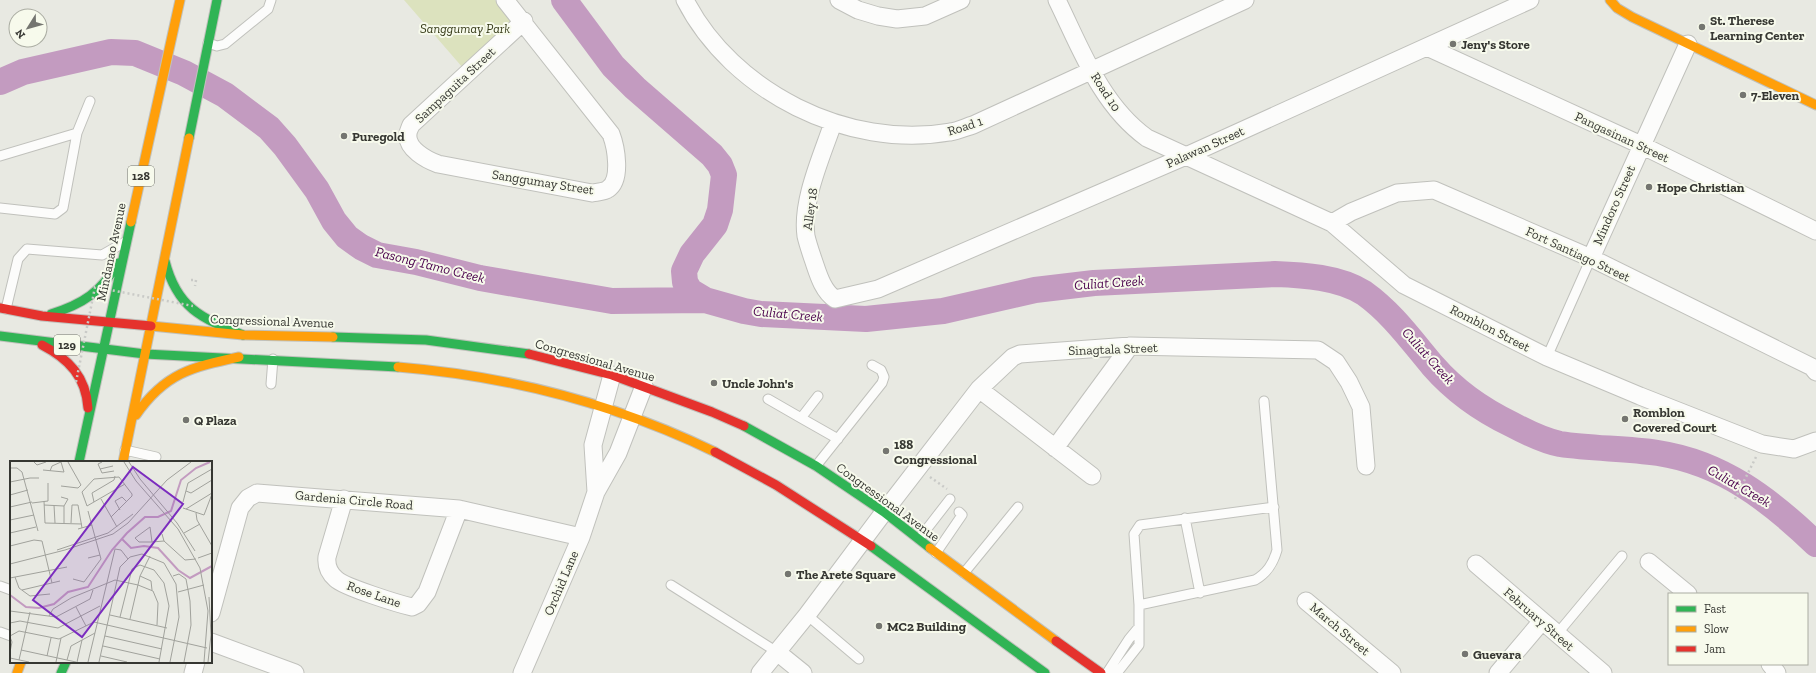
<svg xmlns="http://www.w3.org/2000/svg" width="1816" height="673" viewBox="0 0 1816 673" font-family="'Zilla Slab',serif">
<rect width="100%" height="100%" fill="#e8e9e2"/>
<path fill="#dce2be" d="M404,0H495L514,21L463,68Z"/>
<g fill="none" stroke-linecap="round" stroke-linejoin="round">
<path stroke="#c39bc0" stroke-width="26" d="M564,0L613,66L635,88L712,155L720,165L724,175L720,210L715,225L692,254L684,271L685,282L690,291L705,300L744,311L761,314L866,319L943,311L1035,290L1094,283L1275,274C1303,275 1339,277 1364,293C1392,313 1411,340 1433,366C1454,390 1482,410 1511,424C1526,432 1544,441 1560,444C1593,449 1625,448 1658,453C1723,463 1770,500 1816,544
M0,82L23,72L111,52L135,53L184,73L225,95L269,128L285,146L317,190L334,221L347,237L361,247L377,255L416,262L480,278L612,301L705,300"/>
<g stroke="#c0c1bc" stroke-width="11">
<path id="lane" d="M208,43L217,46L225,44L268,9L271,0
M0,156L77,133
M0,208L55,214L63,208L77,133L90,101
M6,309L18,259L27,249L102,255L125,242
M1547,357L1591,258
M271,384L273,359
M768,399L801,418L818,396
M801,418L838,439
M125,450L156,457
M816,466L882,383L884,377L881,370L872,365
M1185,518L1200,593
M919,539L950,499
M936,553L962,515L959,512
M964,573L1018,507
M671,585L777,652
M0,586L11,590
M1139,605L1255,580C1267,573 1273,564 1277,550L1264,401
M807,615L859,659
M0,632L11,636
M1557,634L1622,556
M1107,673L1129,639L1139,627
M1117,673L1139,645V605L1134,534L1140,525L1274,507"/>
</g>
<g stroke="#c0c1bc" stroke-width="19">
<path id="street" d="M505,0L611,134C616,147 622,180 608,189C604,192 597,192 592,193L438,164C427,160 406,149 408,134C408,131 410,128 411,125L524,21
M685,0C732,92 848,150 950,132C958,131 966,127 973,125L1245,0
M839,0L858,10L878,16L897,19L925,16L961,0
M1057,0C1081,49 1101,105 1147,138L1332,223L1404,285L1547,357L1640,396L1762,444L1794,449L1816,441
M1427,47L1641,145L1816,231
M833,123C822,156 801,201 806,236C808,245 812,256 815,265C819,277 824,292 835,299L878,289L1186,156L1530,0
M1332,223L1351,212L1397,193L1434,190L1591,258L1812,367L1816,372
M1591,258L1688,44
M979,389L1092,476
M1055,448L1130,346
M596,492L593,445L612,375
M344,499L327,557C326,566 329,573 336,579C344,587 399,604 412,607L418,604L427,592L459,509
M1649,562L1688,594
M1476,564L1603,673
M1306,601L1392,673
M211,613L240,508L248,498L257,493L459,509L581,537
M211,642L295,673
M777,652L803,673
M1770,664L1777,673
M193,673L196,662
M522,673L581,537L596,492L618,453L644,386
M760,673L807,615L884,512L979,389L1013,357L1020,354L1130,346L1318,350L1336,362L1349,382L1361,407L1366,466
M1498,673L1542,621"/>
</g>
<g stroke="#c0c1bc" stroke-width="11">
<path id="fast" d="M189,138L217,0
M165,261C177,308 201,318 243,335
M51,314C83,304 101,292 118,263
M0,336L145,354
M333,337L426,340L529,354
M145,354L398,367
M744,426L816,466L884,512L930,548
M79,462L131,222
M871,546L1045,673
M61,673L66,662"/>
</g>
<g stroke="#c0c1bc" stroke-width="11">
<path id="slow" d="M1610,0L1617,8L1632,17L1816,105
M131,222L180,0
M151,326L243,335L333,337
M398,367C507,376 616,404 715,452
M136,415C165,373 192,367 239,357
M123,462L189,138
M930,548L1056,641
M17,673L21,662"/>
</g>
<g stroke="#c0c1bc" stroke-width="11">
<path id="jam" d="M0,308L42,316L151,326
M42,345C69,359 86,377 88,408
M529,354L612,375L712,412L744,426
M715,452L776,485L871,546
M1056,641L1101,673"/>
</g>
<path stroke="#c9cac7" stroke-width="2.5" stroke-dasharray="2 3" stroke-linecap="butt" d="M191,280H196L195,286
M930,477L947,489
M1735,499L1756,457"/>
<use href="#lane" stroke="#fcfcfb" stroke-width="9"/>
<use href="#street" stroke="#fcfcfb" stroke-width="17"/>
<use href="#fast" stroke="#30b455" stroke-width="9"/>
<use href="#slow" stroke="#ff9f0a" stroke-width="9"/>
<use href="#jam" stroke="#e5322d" stroke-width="9"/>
<path stroke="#c9cac7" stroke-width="2.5" stroke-dasharray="2 3" stroke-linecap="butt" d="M76,382L95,287L193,306"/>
</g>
<g fill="#747570" stroke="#f7faec" stroke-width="1.5">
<circle cx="1702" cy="27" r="4"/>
<circle cx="1453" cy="44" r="4"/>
<circle cx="1743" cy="95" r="4"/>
<circle cx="344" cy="136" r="4"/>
<circle cx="1649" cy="187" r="4"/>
<circle cx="714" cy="383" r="4"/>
<circle cx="1625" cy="419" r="4"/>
<circle cx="186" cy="420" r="4"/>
<circle cx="886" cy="451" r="4"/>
<circle cx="788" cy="574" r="4"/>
<circle cx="879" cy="626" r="4"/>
<circle cx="1465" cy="654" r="4"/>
</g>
<g text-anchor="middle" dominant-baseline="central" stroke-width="4" stroke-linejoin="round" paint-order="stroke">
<g fill="#f7faec" stroke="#70726a" stroke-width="1">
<rect x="128" y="166" width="26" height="20" rx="3"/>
<rect x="54" y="335" width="26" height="20" rx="3"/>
</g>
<g font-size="12" font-weight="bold" fill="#363732">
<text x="141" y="176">128</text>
<text x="67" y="345">129</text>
</g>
<g font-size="13" font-weight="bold" fill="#363732" stroke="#f7faec" text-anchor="start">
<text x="1710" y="20">St. Therese<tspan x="1710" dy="15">Learning Center</tspan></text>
<text x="1461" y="44">Jeny's Store</text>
<text x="1751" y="95">7-Eleven</text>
<text x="352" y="136">Puregold</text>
<text x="1657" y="187">Hope Christian</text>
<text x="722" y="383">Uncle John's</text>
<text x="1633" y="412">Romblon<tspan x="1633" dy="15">Covered Court</tspan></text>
<text x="194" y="420">Q Plaza</text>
<text x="894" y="444">188<tspan x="894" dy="15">Congressional</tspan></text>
<text x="796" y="574">The Arete Square</text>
<text x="887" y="626">MC2 Building</text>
<text x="1473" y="654">Guevara</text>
</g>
<g font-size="13" font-style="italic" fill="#353a17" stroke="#f7faec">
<text x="465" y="28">Sanggumay Park</text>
</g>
<g font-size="13" fill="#363732" stroke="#f7faec">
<text transform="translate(455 85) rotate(-43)">Sampaguita Street</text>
<text transform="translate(1106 92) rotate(57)">Road 10</text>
<text transform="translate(965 126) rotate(-18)">Road 1</text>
<text transform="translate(1622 137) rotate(25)">Pangasinan Street</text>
<text transform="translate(1205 147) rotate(-24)">Palawan Street</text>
<text transform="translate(543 182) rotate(9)">Sanggumay Street</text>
<text transform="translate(1614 205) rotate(-66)">Mindoro Street</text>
<text transform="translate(810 209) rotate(-82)">Alley 18</text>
<text transform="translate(111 252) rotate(-78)">Mindanao Avenue</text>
<text transform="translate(1578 254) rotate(25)">Fort Santiago Street</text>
<text transform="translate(272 321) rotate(2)">Congressional Avenue</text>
<text transform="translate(1490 328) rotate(27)">Romblon Street</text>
<text transform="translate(1113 349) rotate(-2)">Sinagtala Street</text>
<text transform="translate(595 360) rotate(16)">Congressional Avenue</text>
<text transform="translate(354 500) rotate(5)">Gardenia Circle Road</text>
<text transform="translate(888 502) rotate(36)">Congressional Avenue</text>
<text transform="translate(561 583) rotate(-67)">Orchid Lane</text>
<text transform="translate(374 594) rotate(19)">Rose Lane</text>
<text transform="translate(1539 619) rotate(41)">February Street</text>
<text transform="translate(1340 629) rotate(40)">March Street</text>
</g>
<g font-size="14" font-style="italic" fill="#4a004c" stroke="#f7faec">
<text transform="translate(430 265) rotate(14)">Pasong Tamo Creek</text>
<text transform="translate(1109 283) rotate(-4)">Culiat Creek</text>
<text transform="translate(788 314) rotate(5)">Culiat Creek</text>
<text transform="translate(1428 356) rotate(48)">Culiat Creek</text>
<text transform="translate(1739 486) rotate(30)">Culiat Creek</text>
</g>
</g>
<g transform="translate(10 461)">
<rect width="202" height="202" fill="#e8e9e2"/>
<path fill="none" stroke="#c39bc0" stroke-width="2" d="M112,78L121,87L134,85L148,87L168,109L180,117L202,105M0,134L16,146L29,147L44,143L58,131L78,126L102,89L117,72L135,56H148L161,50L171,19L186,7L200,1"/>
<path fill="none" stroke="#a1a29c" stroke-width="1" d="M24,1L27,4L36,1M92,1L88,3L92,12L104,10M114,1L126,20L168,68L190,107L198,150L194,201M119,1L130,18L167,62L185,90M0,7H7L12,11L28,70M90,8L103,5M33,9L54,11L51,1M40,10L42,5L51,1M0,21L20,17H29M51,25L68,27L71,24L58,1M176,30L181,32L202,19M0,34L18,29M51,36L58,38L54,45V62M91,38L107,66M34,40L35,62L72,63M84,41L82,32L104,19L105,15M173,41L178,22L202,8M22,42L38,40V22M34,44L54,45M44,44L45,62M0,46L22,41M173,47L194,54L202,33M176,48L202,32M110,49L105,40L112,36L117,41M186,52L187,59L202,85M101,56L122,35V33L109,16L84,18L72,31L77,45L115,23M0,59L24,54M61,62L62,44H68L72,67M68,68L82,64M0,72L26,66M174,72L190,63M152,73L154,80L175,99L186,98M142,81L140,66L125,77L129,81H142L154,80M0,85L24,79L32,80L42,122M47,89L98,72L123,53M78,97L90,94M188,97L202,92M0,103L55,89L103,73L118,62L157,19L181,1M130,115L141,120L142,129M163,115L169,113L176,118L180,140L181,164L174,201M5,116L9,127L20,135L40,133M0,117L57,106M63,118L74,121L91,98L78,50M12,129L50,120M168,131L194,124M66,146L76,165M0,150L46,156L80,138L83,129M100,154L157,167M39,155L43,148L61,137L105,119L128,124L143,130L148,142L147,164M110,156L122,108L130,104L144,109L154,122L159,145L149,201M120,158L130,115L140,95M0,162L10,160L48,167L90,145M0,175L9,170L49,178L84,161L197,187M95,175L152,188M0,176L2,181L0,191M93,185L150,198M11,189L66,201M37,195L41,177M91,195L117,201M0,197L19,201M9,199L20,151M57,199L61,185L85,172M46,201L51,177M67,201L72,179M78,201L105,88L111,89L118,98M89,201L110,106L120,96L132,93L154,102L166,123L169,156L160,201M198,201L201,174L199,136"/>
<path fill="#7b2cbf" fill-opacity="0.15" stroke="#7b2cbf" stroke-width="2" d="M123,6L173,43L72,176L23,139Z"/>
<rect width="202" height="202" fill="none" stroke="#363732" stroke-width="2"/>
</g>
<rect x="1668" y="593" width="140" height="72" fill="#f7faec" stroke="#aaaca2"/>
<rect x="1676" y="606" width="20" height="6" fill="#30b455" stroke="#aaaca2"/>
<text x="1704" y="613" font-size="12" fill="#363732">Fast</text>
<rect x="1676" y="626" width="20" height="6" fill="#ff9f0a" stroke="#aaaca2"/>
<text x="1704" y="633" font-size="12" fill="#363732">Slow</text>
<rect x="1676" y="646" width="20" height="6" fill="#e5322d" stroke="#aaaca2"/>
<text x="1704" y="653" font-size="12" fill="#363732">Jam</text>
<g transform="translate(28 28) rotate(233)"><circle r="19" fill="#f7faec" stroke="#aaaca2"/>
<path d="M0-3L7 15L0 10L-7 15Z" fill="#747570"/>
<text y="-6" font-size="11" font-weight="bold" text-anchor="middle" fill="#363732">N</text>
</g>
</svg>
